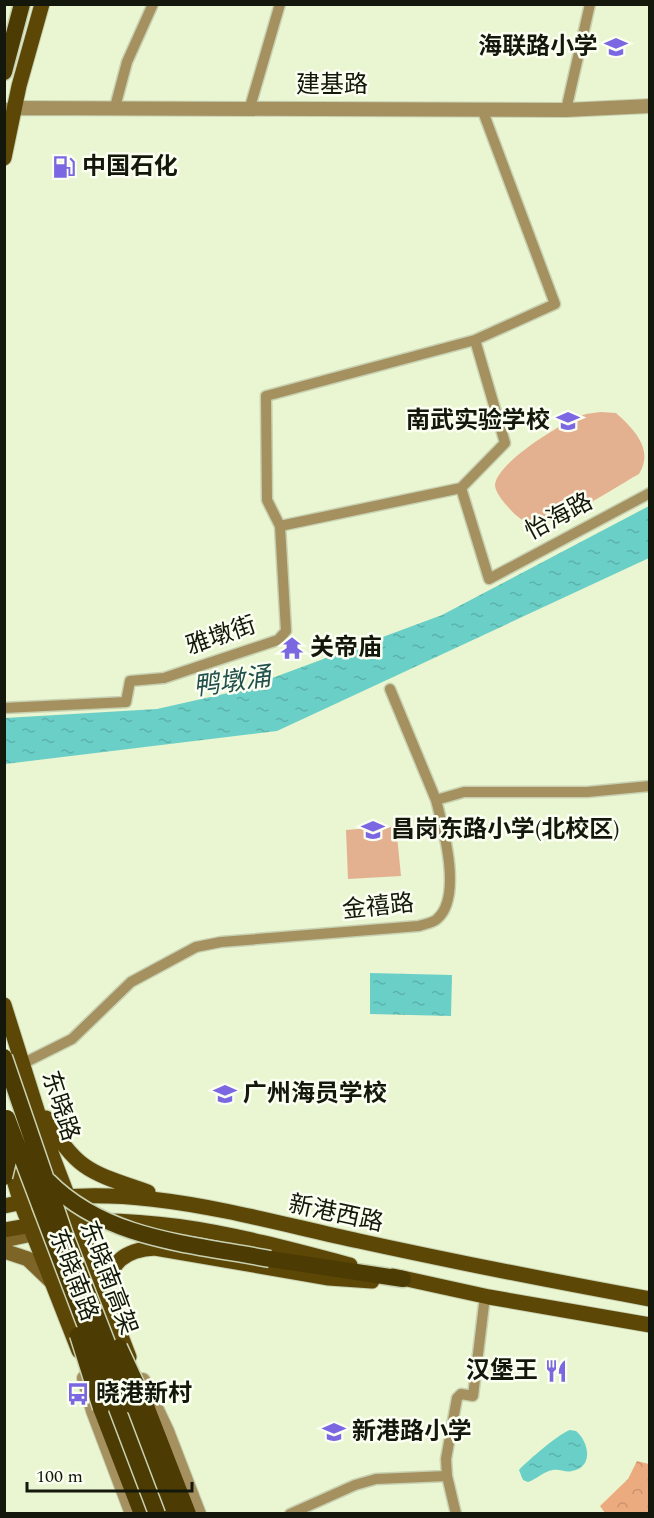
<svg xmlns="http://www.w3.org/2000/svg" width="654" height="1518" viewBox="0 0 654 1518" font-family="Spectral,'Noto Sans SC',serif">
<defs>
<pattern id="forest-crowns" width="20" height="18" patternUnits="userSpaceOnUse" patternTransform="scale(1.5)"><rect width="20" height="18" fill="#ecab7f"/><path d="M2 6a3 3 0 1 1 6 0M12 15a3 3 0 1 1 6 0" fill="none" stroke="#ca926d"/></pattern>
<pattern id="water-ripples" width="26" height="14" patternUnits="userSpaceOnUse" patternTransform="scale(1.5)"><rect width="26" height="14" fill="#6ad0c7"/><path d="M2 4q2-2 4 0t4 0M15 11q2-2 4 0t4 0" fill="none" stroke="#5bb2aa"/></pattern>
</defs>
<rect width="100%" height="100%" fill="#eaf5d2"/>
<path fill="#e4b190" d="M601,412L616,413C635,430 654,450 639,474C610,490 567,521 535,524C525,524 516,516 509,508C504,503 495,492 495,485C496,463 563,422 583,415C588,413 595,413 601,412Z
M396,826L401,876L348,879L346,830Z"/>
<path fill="url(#forest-crowns)" d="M637,1461L649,1464V1513H605L600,1506L628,1479Z"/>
<path fill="url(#water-ripples)" d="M649,506V558L277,731L5,764V718L157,709L237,691L442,615Z
M370,973L452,975L451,1016L370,1014Z
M570,1430L576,1431C589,1442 594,1467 572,1471C566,1473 560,1469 553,1470C544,1471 537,1479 528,1482L523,1480L519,1470C527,1461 560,1433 570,1430Z"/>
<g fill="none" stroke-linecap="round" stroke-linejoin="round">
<g stroke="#c8d2b2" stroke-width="13">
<path id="minor" d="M115,107L127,62L153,4
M250,107L280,4
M566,110L590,4
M461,488L489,579L650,493
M461,488L505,443L475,340
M280,526L267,500L266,396L475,340L555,304L482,109
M390,689L436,800
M4,708L126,702L130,681L164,678L278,640L286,631L280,526L461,488
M22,1064L72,1039L131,982L196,947L221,942L419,926C424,924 433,923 437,919C463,897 443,827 436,800L464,792H587L650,786
M447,1476L456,1514
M290,1514L355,1485L376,1479L447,1476L446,1459L457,1398L461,1394L473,1396L485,1296"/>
</g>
<g stroke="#c8d2b2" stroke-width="16">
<path id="tertiary" d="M4,111L14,108L566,110L650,106
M84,1378L93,1411L132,1514
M143,1380L167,1431L199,1514"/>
</g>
<g stroke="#c8d2b2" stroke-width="17">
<path id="secondary" d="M4,1240L46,1231
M4,1251L28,1259L51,1281"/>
</g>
<g stroke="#c8d2b2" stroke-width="17">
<path id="primary" d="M4,158L19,86L42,4
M4,1005L47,1142L129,1357
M46,1118C77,1172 93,1173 148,1192
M7,1157L21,1203L79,1351
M4,1206C124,1177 242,1216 359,1241C455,1262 552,1281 650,1299
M4,1230C129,1206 230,1233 350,1265
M393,1276L489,1297L650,1325
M104,1294C111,1262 123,1250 155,1248L329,1278L372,1281"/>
</g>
<g stroke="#c8d2b2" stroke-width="19">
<path id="trunk" d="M4,72L22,4
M270,1259L403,1279
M144,1401L188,1514
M131,1405L173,1514
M101,1408L142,1514"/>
</g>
<use href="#minor" stroke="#a59160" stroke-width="10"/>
<use href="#tertiary" stroke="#a59160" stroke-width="14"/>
<use href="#secondary" stroke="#7c6527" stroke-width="15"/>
<use href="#primary" stroke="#5c4706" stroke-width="15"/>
<use href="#trunk" stroke="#4d3b04" stroke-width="16"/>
<g stroke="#c8d2b2" stroke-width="19" stroke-linecap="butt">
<path id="trunk-bridge" d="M4,1057L65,1235L131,1405
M7,1118L157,1514
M4,1177L13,1140
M48,1181C106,1240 192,1244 270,1259
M78,1335L101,1408
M119,1347L144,1401"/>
</g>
<use href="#trunk-bridge" stroke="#4d3b04" stroke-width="16"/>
</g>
<defs>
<g id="school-bare" transform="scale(1.8)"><path d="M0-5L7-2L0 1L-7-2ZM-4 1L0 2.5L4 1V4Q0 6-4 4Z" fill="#7c67e2" stroke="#fafff1" stroke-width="2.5" paint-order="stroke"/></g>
<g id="fuel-bare" transform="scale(1.8)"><path d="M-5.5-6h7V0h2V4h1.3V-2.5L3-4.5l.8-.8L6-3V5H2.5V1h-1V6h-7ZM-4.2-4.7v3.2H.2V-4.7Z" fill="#7c67e2" stroke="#fafff1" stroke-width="2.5" paint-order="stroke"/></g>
<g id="temple-bare" transform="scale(1.8)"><path d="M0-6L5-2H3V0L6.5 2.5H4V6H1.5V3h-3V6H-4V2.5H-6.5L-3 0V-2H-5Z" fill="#7c67e2" stroke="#fafff1" stroke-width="2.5" paint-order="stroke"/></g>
<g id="restaurant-bare" transform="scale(1.8)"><path d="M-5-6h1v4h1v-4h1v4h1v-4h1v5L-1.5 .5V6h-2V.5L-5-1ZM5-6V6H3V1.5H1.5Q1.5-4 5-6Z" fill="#7c67e2" stroke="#fafff1" stroke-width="2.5" paint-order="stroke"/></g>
<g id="bus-bare" transform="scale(1.8)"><path d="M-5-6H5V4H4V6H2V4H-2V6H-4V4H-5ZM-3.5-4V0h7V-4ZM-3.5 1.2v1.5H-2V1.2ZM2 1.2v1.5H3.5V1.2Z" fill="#7c67e2" stroke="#fafff1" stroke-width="2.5" paint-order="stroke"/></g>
</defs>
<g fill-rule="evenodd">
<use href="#school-bare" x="616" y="47"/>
<use href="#fuel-bare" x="64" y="167"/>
<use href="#school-bare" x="568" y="421"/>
<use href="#temple-bare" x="292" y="648"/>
<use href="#school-bare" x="373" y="830"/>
<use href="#school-bare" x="225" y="1094"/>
<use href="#restaurant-bare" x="556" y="1371"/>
<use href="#bus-bare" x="78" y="1394"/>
<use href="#school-bare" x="334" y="1432"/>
</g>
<g text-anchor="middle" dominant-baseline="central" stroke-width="5" stroke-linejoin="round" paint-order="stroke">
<g font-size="24" font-weight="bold" fill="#14180c" stroke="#fafff1" text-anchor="start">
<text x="598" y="47" text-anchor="end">海联路小学</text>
<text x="82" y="167">中国石化</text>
<text x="550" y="421" text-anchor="end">南武实验学校</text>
<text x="310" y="648">关帝庙</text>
<text x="391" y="830">昌岗东路小学(北校区)</text>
<text x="243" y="1094">广州海员学校</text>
<text x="538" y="1371" text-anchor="end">汉堡王</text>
<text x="96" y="1394">晓港新村</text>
<text x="352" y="1432">新港路小学</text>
</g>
<g font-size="24" fill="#14180c" stroke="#fafff1">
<text x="332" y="85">建基路</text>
<text transform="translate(559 517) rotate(-28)">怡海路</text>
<text transform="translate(221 636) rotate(-19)">雅墩街</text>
<text transform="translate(378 907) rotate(-6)">金禧路</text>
<text transform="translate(60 1106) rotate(72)">东晓路</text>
<text transform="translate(336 1214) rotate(12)">新港西路</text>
<text transform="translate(73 1275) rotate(69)">东晓南路</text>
<text transform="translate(108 1278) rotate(69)">东晓南高架</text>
</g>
<g font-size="26" font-style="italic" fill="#22504c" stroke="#fafff1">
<text transform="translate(232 682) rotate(-8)">鸭墩涌</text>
</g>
</g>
<rect width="654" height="1518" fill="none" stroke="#14180c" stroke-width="12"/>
<path d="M27 1482v9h165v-9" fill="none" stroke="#14180c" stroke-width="3"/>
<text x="36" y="1482" font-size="18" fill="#14180c" stroke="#fafff1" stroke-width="4.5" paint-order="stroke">100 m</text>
</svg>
